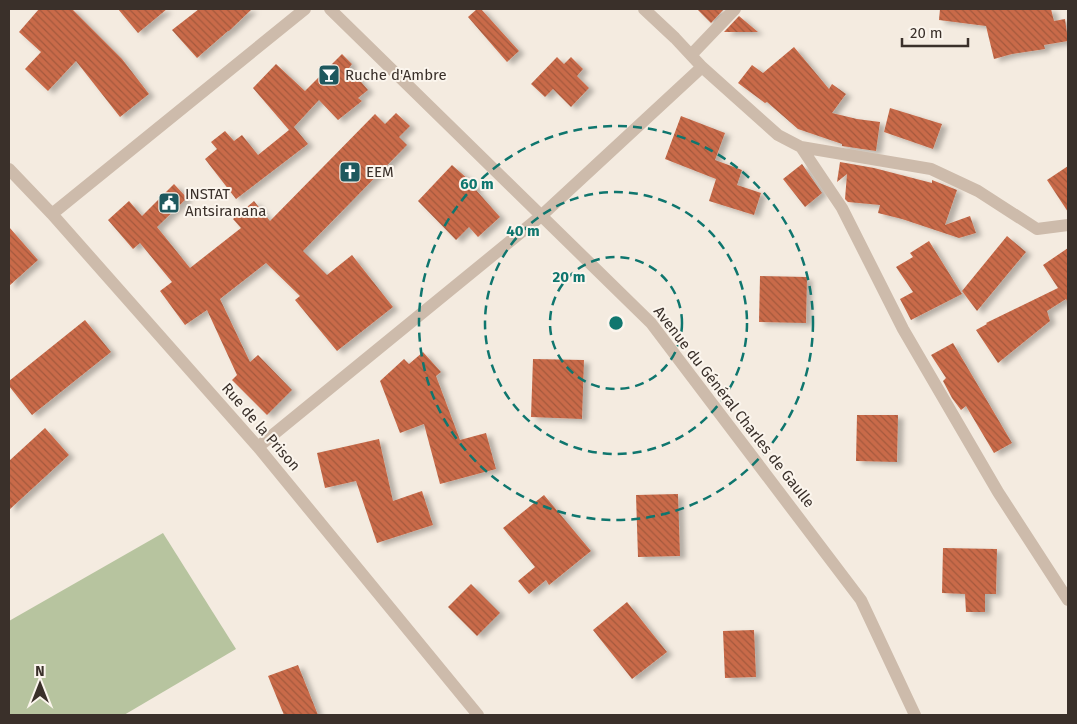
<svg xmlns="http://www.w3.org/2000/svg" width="1077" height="724" viewBox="0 0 1077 724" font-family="'Fira Sans',sans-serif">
<defs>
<pattern id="building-back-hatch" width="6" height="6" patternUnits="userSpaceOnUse" patternTransform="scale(1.25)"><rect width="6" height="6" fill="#c96b49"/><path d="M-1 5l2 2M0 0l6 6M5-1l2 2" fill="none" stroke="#a4583d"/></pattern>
<filter id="shadow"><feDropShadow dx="5.5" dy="3" stdDeviation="2.5" flood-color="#0004"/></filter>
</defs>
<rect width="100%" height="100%" fill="#f4ebe0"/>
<path fill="#b7c49f" d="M163,533L236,649L124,715H9V621Z"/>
<path fill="url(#building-back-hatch)" filter="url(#shadow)" d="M39,9H72L122,59L149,94L120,117L76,61L48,91L25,69L41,52L19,32Z
M118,9H167L138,33Z
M199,9H252L229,31H228L197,58L172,30Z
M477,9H481L519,51L507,62L468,17Z
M697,9H724L711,23Z
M940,9H1051L1054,21L1065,19L1068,41L1044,45L1045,49L1012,54L994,59L986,26L939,20Z
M739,16L758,32H724Z
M794,47L829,89L832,84L846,94L832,113L857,119L880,122L876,151L842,146V144L798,129L767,102L765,103L738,83L752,65L763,73Z
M342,54L352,64L349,68L368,90L358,98L362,101L338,120L319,100L294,127L308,144L236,199L205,159L217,149L211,142L225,131L234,141L242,135L258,155L289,130L253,88L276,64L305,91Z
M557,57L564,64L571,57L583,69L577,76L589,88L571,107L553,89L545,97L531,84Z
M890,108L942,124L933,149L884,132Z
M396,113L410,126L399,137L407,145L303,251L327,275L352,255L393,307L337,351L295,300L300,296L266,263L220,299L250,362L258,355L292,390L267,415L232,380L237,375L207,310L185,325L160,291L172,282L140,243L133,249L108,220L129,201L142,216L174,184L187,198L157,227L190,268L241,228L233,219L254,201L270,221L375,114L385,124Z
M681,116L725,133L715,160L742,170L737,185L761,193L754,215L709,201L716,179L665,159Z
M840,162L874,168L932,183V180L957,190L945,225L970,216L976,233L959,238L902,219L878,213L880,205L848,202L845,199L847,174L837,182Z
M802,164L822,193L805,207L783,179Z
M452,165L477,187L475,189L500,217L478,237L469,227L456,240L418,201Z
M1068,166V212L1047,180Z
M9,227L38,260L9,286Z
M1007,236L1026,252L977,311L962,291Z
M929,241L962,294L911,320L900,299L913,292L896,267L913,257L910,253Z
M1068,248V303L1066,299L1047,311L1050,321L998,363L976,330L987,324L986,323L1058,288L1043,265Z
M760,276L807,277L806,323L759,322Z
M85,320L111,352L32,415L9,386V381Z
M953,343L1012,443L994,453L966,406L961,410L952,398L943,381L946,378L931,355Z
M423,352L441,372L436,376L460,440L486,433L496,469L440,484L424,424L400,433L380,381L404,359L409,364Z
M533,359L584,360L582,419L531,417Z
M857,415H898L897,462L856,461Z
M45,428L69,455L9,510V461Z
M379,439L393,501L422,491L433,525L377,543L356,481L325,488L317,453Z
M678,494L680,556L638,557L636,495Z
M544,495L591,551L549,585L546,580L529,594L518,581L535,567L503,528Z
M943,548L997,549L996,594H985V612H966L965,594L942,593Z
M471,584L500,613L477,636L448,607Z
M627,602L667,652L632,679L593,630Z
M754,630L756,677L725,678L723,631Z
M298,665L318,715H284L268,676Z"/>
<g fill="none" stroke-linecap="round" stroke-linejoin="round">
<path stroke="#cdbbab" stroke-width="12" d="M330,9L651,323L861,600L915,715
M644,9L675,38L702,67L778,135L801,147L931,169L978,191L1037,229L1068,225
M691,55L735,9
M801,147L842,208L903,329L998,492L1068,600
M9,169L52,214L258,447L478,715
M52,214L305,9
M258,447L541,216L702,67"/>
</g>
<g fill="none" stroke="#0f766e" stroke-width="2.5" stroke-dasharray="9 6">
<circle cx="616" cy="323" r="66"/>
<circle cx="616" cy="323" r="131"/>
<circle cx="616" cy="323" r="197"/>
</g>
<defs>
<g id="bar-square" transform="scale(1.125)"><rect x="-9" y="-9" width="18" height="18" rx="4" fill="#1e585e" stroke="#fbf5ed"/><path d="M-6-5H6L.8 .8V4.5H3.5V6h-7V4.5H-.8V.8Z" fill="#fff"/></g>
<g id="church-square" transform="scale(1.125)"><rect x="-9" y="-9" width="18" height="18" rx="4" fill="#1e585e" stroke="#fbf5ed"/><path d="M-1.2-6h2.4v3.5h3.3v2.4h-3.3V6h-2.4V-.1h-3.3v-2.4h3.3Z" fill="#fff"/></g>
<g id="civic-square" transform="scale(1.125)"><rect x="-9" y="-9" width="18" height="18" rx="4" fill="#1e585e" stroke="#fbf5ed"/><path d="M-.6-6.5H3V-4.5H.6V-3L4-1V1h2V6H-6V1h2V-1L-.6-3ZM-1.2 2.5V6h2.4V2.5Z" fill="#fff"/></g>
</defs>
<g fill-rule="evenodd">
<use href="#bar-square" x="329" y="75"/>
<use href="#church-square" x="350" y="172"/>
<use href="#civic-square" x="169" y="203"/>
</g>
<g text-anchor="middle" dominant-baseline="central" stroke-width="4" stroke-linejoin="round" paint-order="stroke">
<g font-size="15" fill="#3a302a" stroke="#fbf5ed" text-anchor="start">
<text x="345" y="75">Ruche d'Ambre</text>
<text x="366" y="172">EEM</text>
<text x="185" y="194">INSTAT<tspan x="185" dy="17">Antsiranana</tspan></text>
</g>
<g font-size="15" fill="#3a302a" stroke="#fbf5ed">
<text transform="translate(734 407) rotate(52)">Avenue du Général Charles de Gaulle</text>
<text transform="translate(261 427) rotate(49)">Rue de la Prison</text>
</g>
</g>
<circle cx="616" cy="323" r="8" fill="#0f766e" stroke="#fbf5ed" stroke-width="2.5"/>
<g font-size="15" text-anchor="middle" font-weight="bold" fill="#0f766e" stroke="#fbf5ed" stroke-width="4" stroke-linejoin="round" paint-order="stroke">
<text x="477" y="189">60 m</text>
<text x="523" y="236">40 m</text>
<text x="569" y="282">20 m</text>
</g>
<rect width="1077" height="724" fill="none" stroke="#3a302a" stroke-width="20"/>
<g transform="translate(40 684)" stroke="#fbf5ed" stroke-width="4" paint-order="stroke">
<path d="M0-4L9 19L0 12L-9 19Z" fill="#3a302a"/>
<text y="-8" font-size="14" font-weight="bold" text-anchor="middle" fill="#3a302a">N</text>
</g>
<path d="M902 38v8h66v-8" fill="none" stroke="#3a302a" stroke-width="2.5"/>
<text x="910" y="38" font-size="15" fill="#3a302a" stroke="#fbf5ed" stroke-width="4" paint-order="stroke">20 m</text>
</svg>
